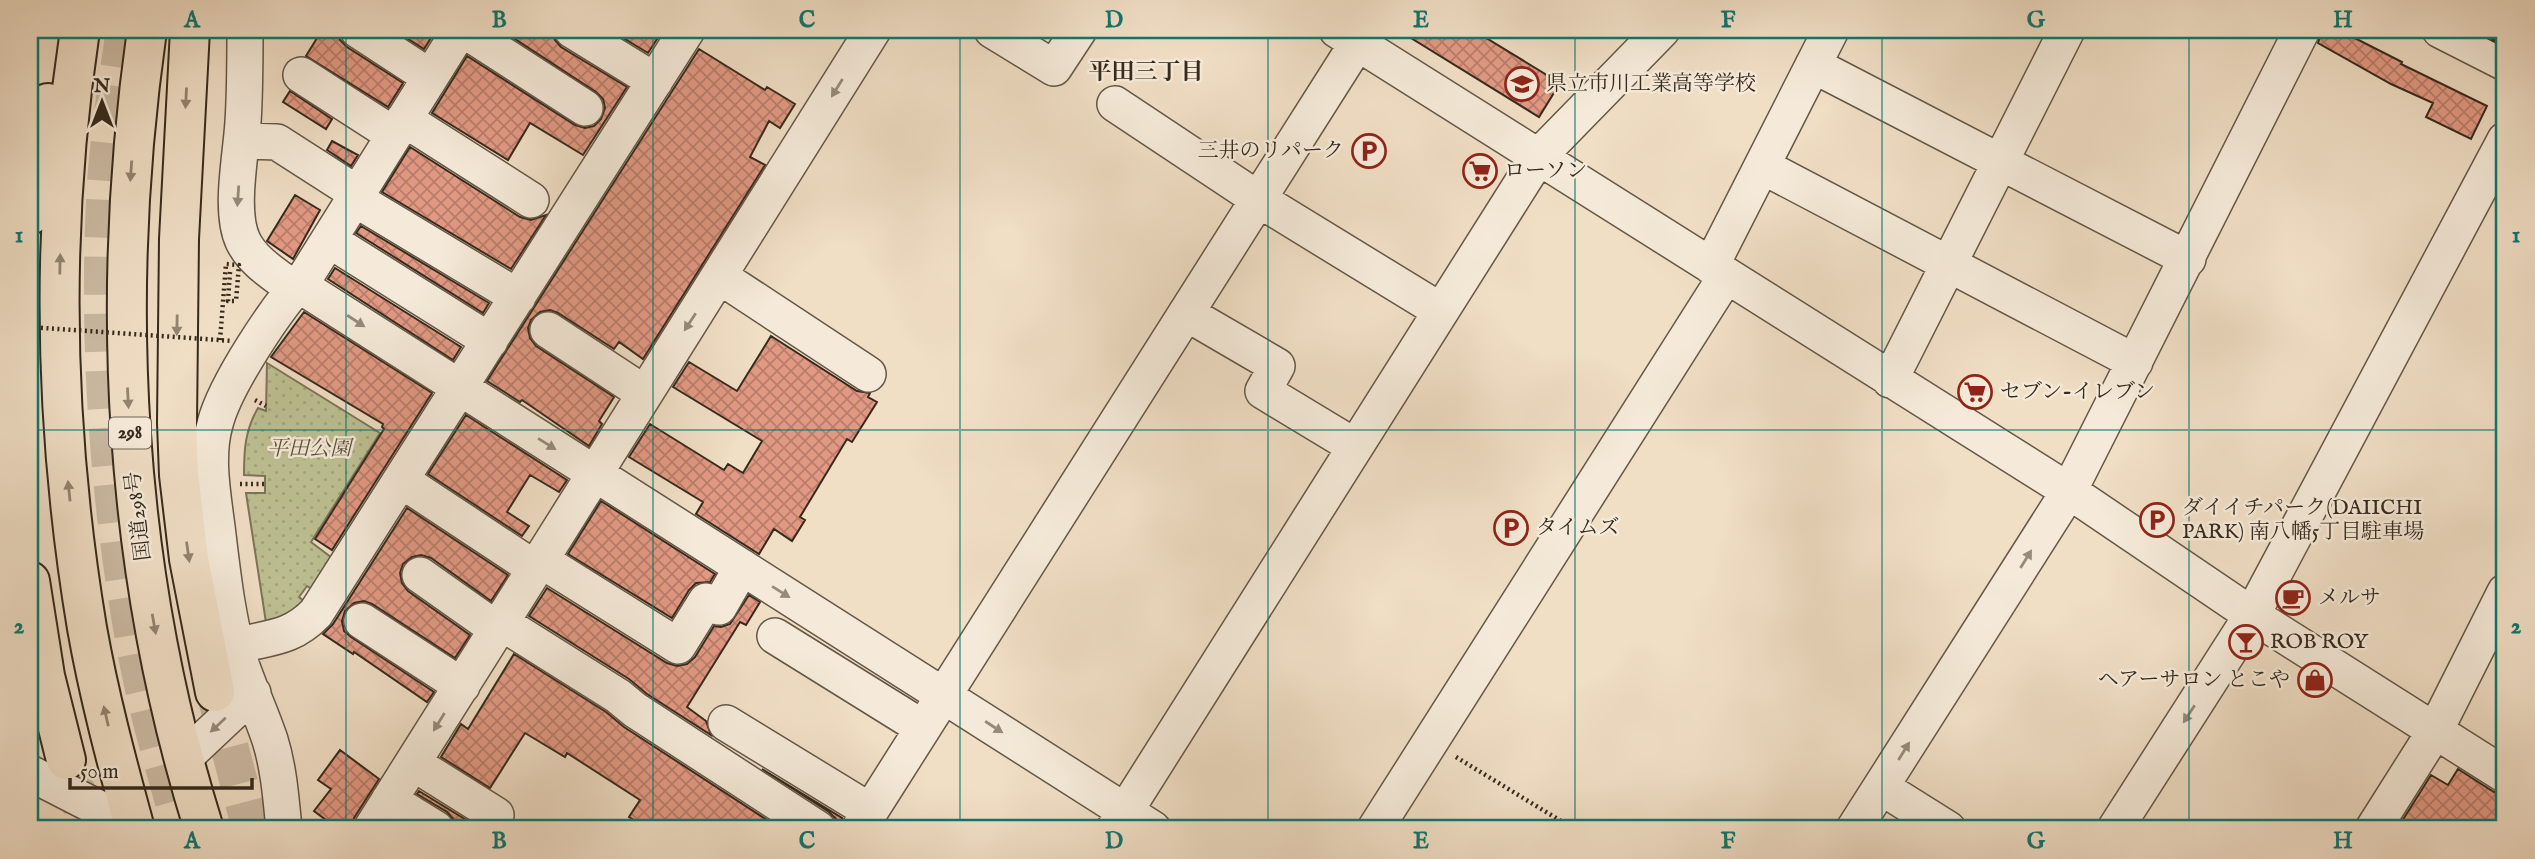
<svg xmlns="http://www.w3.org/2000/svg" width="2535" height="859" viewBox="0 0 2535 859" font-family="'IM FELL English','Noto Serif JP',serif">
<defs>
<pattern id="grass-dots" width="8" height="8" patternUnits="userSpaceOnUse" patternTransform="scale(1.75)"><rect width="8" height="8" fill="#bdc092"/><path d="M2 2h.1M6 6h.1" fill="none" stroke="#a3a57d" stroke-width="1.8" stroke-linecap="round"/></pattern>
<pattern id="building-cross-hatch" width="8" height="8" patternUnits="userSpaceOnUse" patternTransform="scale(1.75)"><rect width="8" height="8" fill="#e29983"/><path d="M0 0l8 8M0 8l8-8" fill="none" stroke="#b87d6b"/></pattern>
</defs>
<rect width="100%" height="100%" fill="#f0dec5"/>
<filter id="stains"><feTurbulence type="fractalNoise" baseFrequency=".00286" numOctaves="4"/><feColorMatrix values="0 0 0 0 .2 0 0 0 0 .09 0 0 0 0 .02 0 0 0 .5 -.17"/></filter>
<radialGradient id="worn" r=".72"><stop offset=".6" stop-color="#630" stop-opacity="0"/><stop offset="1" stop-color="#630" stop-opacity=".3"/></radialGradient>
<path fill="url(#grass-dots)" stroke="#7a7558" stroke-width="2" d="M267,363L380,433L311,542L340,564L318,593L307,586L299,597L311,607L267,629L246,493H265V476L244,475C244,450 245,430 258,408L266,411Z"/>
<path fill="url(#building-cross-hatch)" stroke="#362a1d" stroke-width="2" d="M322,30H338L340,40L347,47L403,83L388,107L306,56Z
M394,30H436L424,49Z
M501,30H552L555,40L561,47L627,87L583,155L530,123L508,160L432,113L467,56L575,125L585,128L594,126L601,119L605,108L603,99L596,92Z
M610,30H663L648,53Z
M1398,30H1473L1560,83L1539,117Z
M2322,30H2339L2402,62L2401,64L2487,106L2471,139L2426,117L2433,103L2391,84L2318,43Z
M699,49L765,90L767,87L795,104L780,128L769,121L750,157L765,165L643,359L619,342L614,349L558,313L550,310L540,312L531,320L528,328L530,338L536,346L614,397L599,421L602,424L589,446L522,400L520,402L487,381Z
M290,91L332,119L326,129L283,102Z
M332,141L358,155L351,166L327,150Z
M410,147L520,217L531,220L546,215L511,269L382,192Z
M295,195L320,210L293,259L267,241Z
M361,226L489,303L483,313L356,233Z
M335,268L461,347L453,360L328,279Z
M304,312L432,393L332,550L315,539L384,429L382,427L383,424L271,357Z
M771,336L857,391L870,393L868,397L877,402L852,442L847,439L800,517L805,520L792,541L774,529L759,554L696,514L703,502L629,457L650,424L724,470L728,464L743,473L762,441L673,387L689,362L737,391Z
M466,415L567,480L559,492L530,475L507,512L529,526L522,536L428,474Z
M601,501L715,574L710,582L696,583L689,590L672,618L568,554Z
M407,508L508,575L491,601L431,558L421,555L412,557L403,564L400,573L402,583L408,591L470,635L455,658L372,604L364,601L354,603L345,611L342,621L344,631L351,637L434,692L427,702L354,652L353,654L323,634L333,624Z
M547,588L667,663L677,666L687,664L695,657L714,626L721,627L730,624L749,595L760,602L746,625L740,622L687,707L706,721L711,735L647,694L629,679L529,616Z
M514,654L606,712L624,727L781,829H648L629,817L640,800L567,753L565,757L525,733L490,788L441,757L461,724L468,729Z
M340,750L379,779L354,818L351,829H338L314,811L331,789L318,780Z
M762,769L842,818L838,828L836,819L829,812Z
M2458,769L2494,792L2505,795V829H2397L2431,775L2448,785Z
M419,791L481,829H456L454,820L447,812L417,794Z"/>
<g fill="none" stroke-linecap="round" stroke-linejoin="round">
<path stroke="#cbbaa3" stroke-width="38" stroke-dasharray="38 19" stroke-linecap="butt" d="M125,30C117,85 108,142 105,198C98,353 109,508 138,660C149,717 166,774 182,829
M215,692L251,829
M70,772L89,829"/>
<g stroke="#645747" stroke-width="38">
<path id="minor" d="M245,30C245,60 245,92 243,122C241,156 229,211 243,241C253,262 276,275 294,289
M358,30L430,77
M464,30L585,108
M572,30L655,81
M992,30L1054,68L1079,30
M1337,30L2069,491L2252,615L2505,775
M2440,30L2505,63
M1813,65L2188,259
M301,75L394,135
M1115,104L1258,199L1441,311
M404,119L531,200
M242,141L277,142L358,194
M1762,166L2135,362
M355,199L518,297
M329,240L490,341
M1711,266L1831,30
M719,276L868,374
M299,285L1153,829
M1186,313L1277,366L1263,391L1354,446
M548,330L644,393
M1890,380L2067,30
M401,480L534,568
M539,559L678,646L706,601L719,607L742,567
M420,575L498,630
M362,621L462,686
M502,623L618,696L635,710L818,829
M775,636L923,728
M236,646C269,637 291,639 316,613L687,30
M726,723L870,811
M184,758L253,693
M413,763L496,815
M30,773L106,812L131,829
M1881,787L1948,829
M389,800L436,829
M284,829C281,799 279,769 270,740C261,713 249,688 240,661C228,620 223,577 218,535C214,500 205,459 215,424C225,385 277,306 306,276L460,30
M371,829C539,563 706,297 873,30
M859,829L1358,42
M1114,829L1539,156L1662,30
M1375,829L1726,276
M1854,829L2069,491L2302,30
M2115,829L2252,615L2505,140
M2373,829L2435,731L2505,592"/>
</g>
<g stroke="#362a1d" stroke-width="42">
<path id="highway" d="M80,30C50,228 54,430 87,628C99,696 117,763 135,829
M147,30C109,296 123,571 204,829
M190,30L179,239L177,423L179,475L189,559L215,692
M30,215L48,103
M30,581L45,676L66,760"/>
</g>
<path stroke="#362a1d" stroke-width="4.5" stroke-dasharray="2 3.5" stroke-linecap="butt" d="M230,272L228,301H236
M255,400L266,406
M240,484H265
M1456,757L1574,829"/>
<use href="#minor" stroke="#f5ead9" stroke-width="35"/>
<use href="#highway" stroke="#f0dec5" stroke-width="38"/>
<g stroke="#362a1d" stroke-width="8">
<path id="rail" d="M2478,30L2505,44"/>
</g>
<use href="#rail" stroke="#f5ead9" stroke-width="5" stroke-dasharray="16" stroke-linecap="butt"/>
<path stroke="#362a1d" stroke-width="4.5" stroke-dasharray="2 3.5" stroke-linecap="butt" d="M30,327L233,341
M220,340L226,264L239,265L236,301"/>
</g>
<defs><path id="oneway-solid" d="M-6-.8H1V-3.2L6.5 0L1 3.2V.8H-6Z" transform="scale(1.75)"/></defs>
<g fill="#968a7b">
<use href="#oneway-solid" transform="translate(837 88) rotate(122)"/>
<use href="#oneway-solid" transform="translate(238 196) rotate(94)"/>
<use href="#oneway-solid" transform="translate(356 321) rotate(33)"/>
<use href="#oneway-solid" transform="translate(690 322) rotate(123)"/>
<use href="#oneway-solid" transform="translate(547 444) rotate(32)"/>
<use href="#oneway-solid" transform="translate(2026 559) rotate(-58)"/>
<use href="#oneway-solid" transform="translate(781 592) rotate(32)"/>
<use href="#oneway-solid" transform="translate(2189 714) rotate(123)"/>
<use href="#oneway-solid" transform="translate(439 722) rotate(122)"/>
<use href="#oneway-solid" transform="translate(218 725) rotate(137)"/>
<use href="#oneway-solid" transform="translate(994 727) rotate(33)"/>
<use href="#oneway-solid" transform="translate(1904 751) rotate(-58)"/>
</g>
<g fill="#938471">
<use href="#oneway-solid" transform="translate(186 98) rotate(93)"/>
<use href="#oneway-solid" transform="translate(131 171) rotate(94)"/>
<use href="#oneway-solid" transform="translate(60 264) rotate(-89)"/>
<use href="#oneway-solid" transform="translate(177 325) rotate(91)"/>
<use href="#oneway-solid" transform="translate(128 398) rotate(87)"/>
<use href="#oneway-solid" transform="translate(69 491) rotate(-96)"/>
<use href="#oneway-solid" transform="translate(188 552) rotate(82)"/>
<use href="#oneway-solid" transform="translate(154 624) rotate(80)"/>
<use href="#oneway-solid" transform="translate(106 716) rotate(-103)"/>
</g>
<path fill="none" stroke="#0f766e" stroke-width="2" stroke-opacity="0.55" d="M346,30V829M653,30V829M960,30V829M1268,30V829M1575,30V829M1882,30V829M2189,30V829M30,430H2505"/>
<defs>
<g id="school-ring" transform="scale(1.75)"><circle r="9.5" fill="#f5ead9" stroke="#8f2418" stroke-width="1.5"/><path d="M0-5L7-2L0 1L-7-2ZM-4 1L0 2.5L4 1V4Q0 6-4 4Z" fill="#8f2418"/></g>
<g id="parking-ring" transform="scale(1.75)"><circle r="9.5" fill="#f5ead9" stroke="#8f2418" stroke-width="1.5"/><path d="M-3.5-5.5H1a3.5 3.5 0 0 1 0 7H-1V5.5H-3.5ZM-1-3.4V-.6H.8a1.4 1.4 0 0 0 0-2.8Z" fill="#8f2418"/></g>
<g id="supermarket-ring" transform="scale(1.75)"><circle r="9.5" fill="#f5ead9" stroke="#8f2418" stroke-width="1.5"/><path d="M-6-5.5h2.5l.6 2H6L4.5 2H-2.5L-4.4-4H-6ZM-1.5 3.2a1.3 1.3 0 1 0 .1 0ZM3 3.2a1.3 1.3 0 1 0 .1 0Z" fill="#8f2418"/></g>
<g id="cafe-ring" transform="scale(1.75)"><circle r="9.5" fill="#f5ead9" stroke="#8f2418" stroke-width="1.5"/><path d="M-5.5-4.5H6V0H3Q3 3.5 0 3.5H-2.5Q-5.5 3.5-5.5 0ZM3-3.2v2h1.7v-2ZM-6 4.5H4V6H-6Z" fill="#8f2418"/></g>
<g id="bar-ring" transform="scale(1.75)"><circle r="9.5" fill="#f5ead9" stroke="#8f2418" stroke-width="1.5"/><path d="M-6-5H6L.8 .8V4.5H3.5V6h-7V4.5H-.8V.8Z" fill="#8f2418"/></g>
<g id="shop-ring" transform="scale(1.75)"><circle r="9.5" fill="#f5ead9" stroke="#8f2418" stroke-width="1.5"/><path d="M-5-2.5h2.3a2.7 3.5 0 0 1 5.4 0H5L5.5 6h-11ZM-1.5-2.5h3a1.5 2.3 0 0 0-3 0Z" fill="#8f2418"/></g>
</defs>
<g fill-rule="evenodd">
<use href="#school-ring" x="1522" y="84"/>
<use href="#parking-ring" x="1369" y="151"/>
<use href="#supermarket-ring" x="1480" y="171"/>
<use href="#supermarket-ring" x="1975" y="392"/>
<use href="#parking-ring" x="2157" y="520"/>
<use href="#parking-ring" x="1511" y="528"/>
<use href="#cafe-ring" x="2293" y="598"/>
<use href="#bar-ring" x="2246" y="642"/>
<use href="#shop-ring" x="2315" y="680"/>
</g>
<g text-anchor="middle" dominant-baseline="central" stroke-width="5" stroke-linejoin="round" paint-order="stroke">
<rect fill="#f5ead9" stroke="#6f6455" stroke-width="2" x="109" y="417.5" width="42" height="31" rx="5"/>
<g font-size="19" font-weight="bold" fill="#362a1d">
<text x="130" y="433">298</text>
</g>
<g font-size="21" fill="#362a1d" stroke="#f5ead9" text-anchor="start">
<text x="1546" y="84">県立市川工業高等学校</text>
<text x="1344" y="151" text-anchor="end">三井のリパーク</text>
<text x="1504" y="171">ローソン</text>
<text x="2000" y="392">セブン-イレブン</text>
<text x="2182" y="508">ダイイチパーク(DAIICHI<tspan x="2182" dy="24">PARK) 南八幡5丁目駐車場</tspan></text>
<text x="1536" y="528">タイムズ</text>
<text x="2318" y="598">メルサ</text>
<text x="2270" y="642">ROB ROY</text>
<text x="2290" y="680" text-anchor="end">ヘアーサロン とこや</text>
</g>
<g font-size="21" font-style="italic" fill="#58503a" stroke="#f5ead9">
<text x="309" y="449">平田公園</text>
</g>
<g font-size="21" fill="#362a1d" stroke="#f5ead9">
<text transform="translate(139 516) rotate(-97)">国道298号</text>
</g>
<g font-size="23" font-weight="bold" fill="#362a1d" stroke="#f5ead9">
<text x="1146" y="72">平田三丁目</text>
</g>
</g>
<rect width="2535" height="859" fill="none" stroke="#f0dec5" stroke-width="77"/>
<g transform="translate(102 102)" stroke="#f5ead9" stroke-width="5" paint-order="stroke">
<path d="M0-5L12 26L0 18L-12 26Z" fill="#362a1d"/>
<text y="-10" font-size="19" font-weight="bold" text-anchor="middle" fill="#362a1d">N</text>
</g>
<path d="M70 778v10h182v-10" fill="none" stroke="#362a1d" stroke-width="3.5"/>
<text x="80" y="778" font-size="21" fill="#362a1d" stroke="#f5ead9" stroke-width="5" paint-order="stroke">50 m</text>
<rect x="38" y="38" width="2458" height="782" fill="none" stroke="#0f766e" stroke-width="2.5"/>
<g font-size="23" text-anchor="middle" font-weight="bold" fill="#0f766e">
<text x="192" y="27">A</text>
<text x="499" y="27">B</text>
<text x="807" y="27">C</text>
<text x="1114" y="27">D</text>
<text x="1421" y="27">E</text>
<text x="1728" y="27">F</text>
<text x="2036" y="27">G</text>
<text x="2343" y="27">H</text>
<text x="19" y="242">1</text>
<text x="2516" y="242">1</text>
<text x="19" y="633">2</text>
<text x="2516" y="633">2</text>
<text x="192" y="848">A</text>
<text x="499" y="848">B</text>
<text x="807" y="848">C</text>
<text x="1114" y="848">D</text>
<text x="1421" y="848">E</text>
<text x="1728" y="848">F</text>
<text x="2036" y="848">G</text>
<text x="2343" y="848">H</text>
</g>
<rect width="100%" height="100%" filter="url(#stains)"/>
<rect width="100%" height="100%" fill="url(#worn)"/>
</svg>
